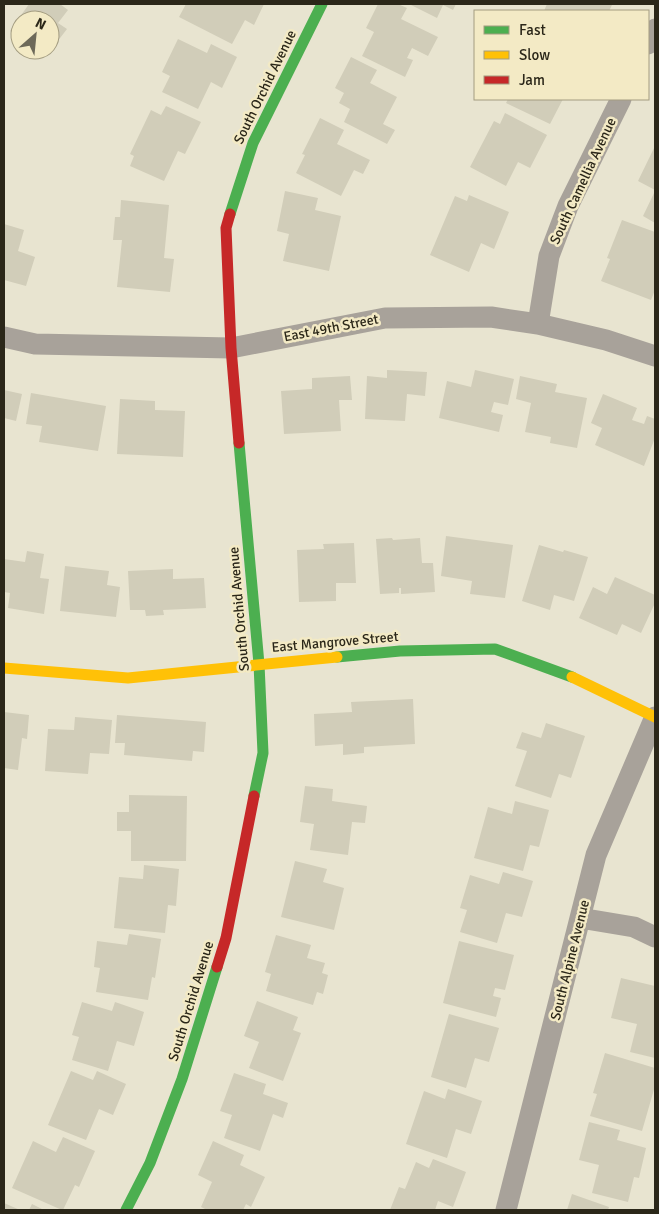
<svg xmlns="http://www.w3.org/2000/svg" width="659" height="1214" viewBox="0 0 659 1214" font-family="Signika,sans-serif">
<rect width="100%" height="100%" fill="#e8e4d0"/>
<path fill="#d1cdb9" d="M29,4H60L68,10L58,23L67,29L57,42L54,40L50,46V20H20V39L10,31Z
M186,4H264L254,25L245,20L232,44L179,17Z
M378,4H398L407,8L401,19L438,37L428,56L412,48L407,58L413,60L405,77L362,56L374,32L366,28Z
M409,4H456L453,10L443,5L437,18Z
M547,4H609L612,5L609,11H544Z
M178,39L207,53L211,44L237,57L222,88L211,82L198,109L162,92L170,76L162,72Z
M36,50H47L43,55Z
M351,57L377,70L370,83L397,97L383,124L395,130L387,144L344,122L350,109L339,103L344,93L335,88Z
M508,99H563L550,124L506,103Z
M166,106L201,122L185,154L178,151L164,181L130,166L134,156L130,154L151,110L161,115Z
M505,113L547,135L530,168L518,162L506,186L470,167L494,121L500,124Z
M320,118L344,130L337,144L370,160L363,174L354,170L341,196L296,173L305,155L302,154Z
M655,146V190L638,181Z
M285,191L318,198L315,210L341,216L329,271L283,261L289,234L277,231Z
M655,191V223L643,216Z
M469,195L509,212L494,249L481,243L469,272L430,255L455,196L467,201Z
M121,200L169,205L164,258L174,259L170,292L117,287L122,240H113L115,217H120Z
M622,220L655,232V290L651,300L601,281L610,259L607,258Z
M4,224L24,230L18,251L35,257L26,286L4,280Z
M387,370L427,372L425,396L407,394L405,421L365,419L367,376L387,378Z
M475,370L514,379L508,405L494,402L491,412L503,415L499,432L439,418L447,381L471,387Z
M350,376L352,400H339L341,431L284,434L281,391L312,389V378Z
M520,376L557,384L555,392L587,398L577,448L550,443L551,437L525,432L531,403L516,399Z
M4,390L22,394L16,421L4,418Z
M31,393L106,406L98,451L39,442L42,426L26,424Z
M603,394L637,408L632,420L644,424L647,416L655,419V438L644,466L595,445L602,428L591,423Z
M120,399L155,401V410L185,411L183,457L117,454Z
M446,536L513,545L505,598L470,594L472,581L441,576Z
M392,538L393,540L420,538L422,563H433L435,592L401,594V588H399V593L380,594L376,539Z
M354,543L356,583H336V601L299,602L297,550L324,549L323,544Z
M539,545L563,552L564,550L588,557L574,601L554,595L550,610L522,601Z
M27,551L44,554L40,578L49,579L44,614L8,608L10,593L4,592V559L25,562Z
M65,566L109,571L107,585L120,587L116,617L60,611Z
M173,569V579L204,578L206,608L163,610L164,615L146,616L145,610H130L128,571Z
M615,577L655,595V603L641,633L622,624L617,635L579,618L593,587L607,594Z
M413,699L415,744L364,747V753L343,755V744L315,746L314,714L352,712L351,702Z
M4,712L29,715L27,739L22,738L18,770L4,768Z
M117,715L206,722L204,752L193,751L192,761L124,755L125,743H115Z
M75,717L112,720L109,754L90,753L88,774L45,771L48,729L74,730Z
M546,723L585,736L571,778L559,774L551,798L515,786L527,751L516,748L522,732L541,738Z
M305,786L333,789L332,801L367,806L365,823L352,822L348,855L310,850L314,824L300,822Z
M129,795L187,796L186,861H131V831H117V812H129Z
M515,801L549,810L539,847L530,845L523,871L474,858L488,807L512,814Z
M295,861L327,869L323,882L344,888L334,930L281,917Z
M144,865L179,869L176,906L168,905L165,933L114,928L119,877L143,879Z
M503,872L533,881L522,917L506,913L497,943L460,932L467,910L460,908L470,875L499,884Z
M129,934L161,939L155,978L152,977L148,1000L96,992L100,968L94,967L97,941L127,945Z
M276,935L311,945L307,958L325,963L322,973L328,975L323,994L317,992L313,1005L266,991L271,974L265,972Z
M459,941L514,955L505,990L495,988L493,996L501,998L496,1017L443,1003Z
M621,978L655,986V1058L630,1052L637,1024L611,1018Z
M257,1001L298,1017L293,1030L301,1033L283,1081L249,1068L259,1042L244,1036Z
M82,1002L112,1011L115,1002L144,1012L134,1046L117,1041L108,1071L72,1060L79,1037L72,1035Z
M449,1014L499,1028L489,1062L475,1058L466,1088L431,1077Z
M605,1053L655,1068V1086L642,1131L590,1116L597,1094L593,1093Z
M71,1071L93,1080L97,1071L126,1084L113,1115L99,1109L86,1140L48,1125Z
M234,1073L266,1084L263,1094L288,1103L283,1118L273,1114L260,1151L224,1138L232,1115L220,1111Z
M448,1089L482,1101L471,1134L456,1129L447,1158L406,1144L424,1091L445,1099Z
M589,1122L620,1130L617,1140L646,1148L639,1178L634,1177L628,1202L592,1193L599,1165L579,1160Z
M63,1137L95,1151L79,1187L75,1185L63,1210H62L12,1188L33,1141L56,1152Z
M213,1141L244,1155L240,1165L265,1177L251,1207L246,1204L243,1210H207L201,1207L212,1182L198,1175Z
M433,1159L466,1172L453,1207L438,1201L435,1210H390L399,1187L405,1189L416,1162L429,1168Z
M572,1194L609,1207L608,1210H567Z
M4,1203L20,1210H4Z
M32,1204L44,1210H29Z"/>
<g fill="none" stroke-linecap="round" stroke-linejoin="round">
<path stroke="#a8a29a" stroke-width="21" d="M648,44L655,29
M538,324L549,256L568,206L621,99
M4,337L35,344L231,348L385,318L491,317L538,324L606,340L655,356
M580,918L634,927L655,937
M506,1210L596,855L655,717"/>
<path stroke="#4caf50" stroke-width="11" d="M230,214L253,143L322,4
M239,443L259,664L263,753L254,796
M337,657L400,651L495,649L572,677
M126,1210L150,1163L182,1079L217,967"/>
<path stroke="#ffc107" stroke-width="11" d="M4,668L128,678L337,657
M572,677L655,717"/>
<path stroke="#c62828" stroke-width="11" d="M230,214L226,228L231,348L239,443
M217,967L226,938L254,796"/>
</g>
<g text-anchor="middle" dominant-baseline="central" stroke-width="5" stroke-linejoin="round" paint-order="stroke">
<g font-size="14" fill="#2b2719" stroke="#f3eac5">
<text transform="translate(265 87) rotate(-64)">South Orchid Avenue</text>
<text transform="translate(583 181) rotate(-65)">South Camellia Avenue</text>
<text transform="translate(331 328) rotate(-11)">East 49th Street</text>
<text transform="translate(239 609) rotate(-95)">South Orchid Avenue</text>
<text transform="translate(335 642) rotate(-5)">East Mangrove Street</text>
<text transform="translate(570 960) rotate(-76)">South Alpine Avenue</text>
<text transform="translate(191 1001) rotate(-73)">South Orchid Avenue</text>
</g>
</g>
<rect width="659" height="1214" fill="none" stroke="#2b2719" stroke-width="10"/>
<rect x="474" y="10" width="175" height="90" fill="#f3eac5" stroke="#a39c80"/>
<rect x="484" y="26" width="25" height="8" fill="#4caf50" stroke="#a39c80"/>
<text x="519" y="35" font-size="15" fill="#2b2719">Fast</text>
<rect x="484" y="51" width="25" height="8" fill="#ffc107" stroke="#a39c80"/>
<text x="519" y="60" font-size="15" fill="#2b2719">Slow</text>
<rect x="484" y="76" width="25" height="8" fill="#c62828" stroke="#a39c80"/>
<text x="519" y="85" font-size="15" fill="#2b2719">Jam</text>
<g transform="translate(35 35) rotate(27)"><circle r="24" fill="#f3eac5" stroke="#a39c80"/>
<path d="M0-4L9 19L0 12L-9 19Z" fill="#6d6959"/>
<text y="-8" font-size="14" font-weight="bold" text-anchor="middle" fill="#2b2719">N</text>
</g>
</svg>
